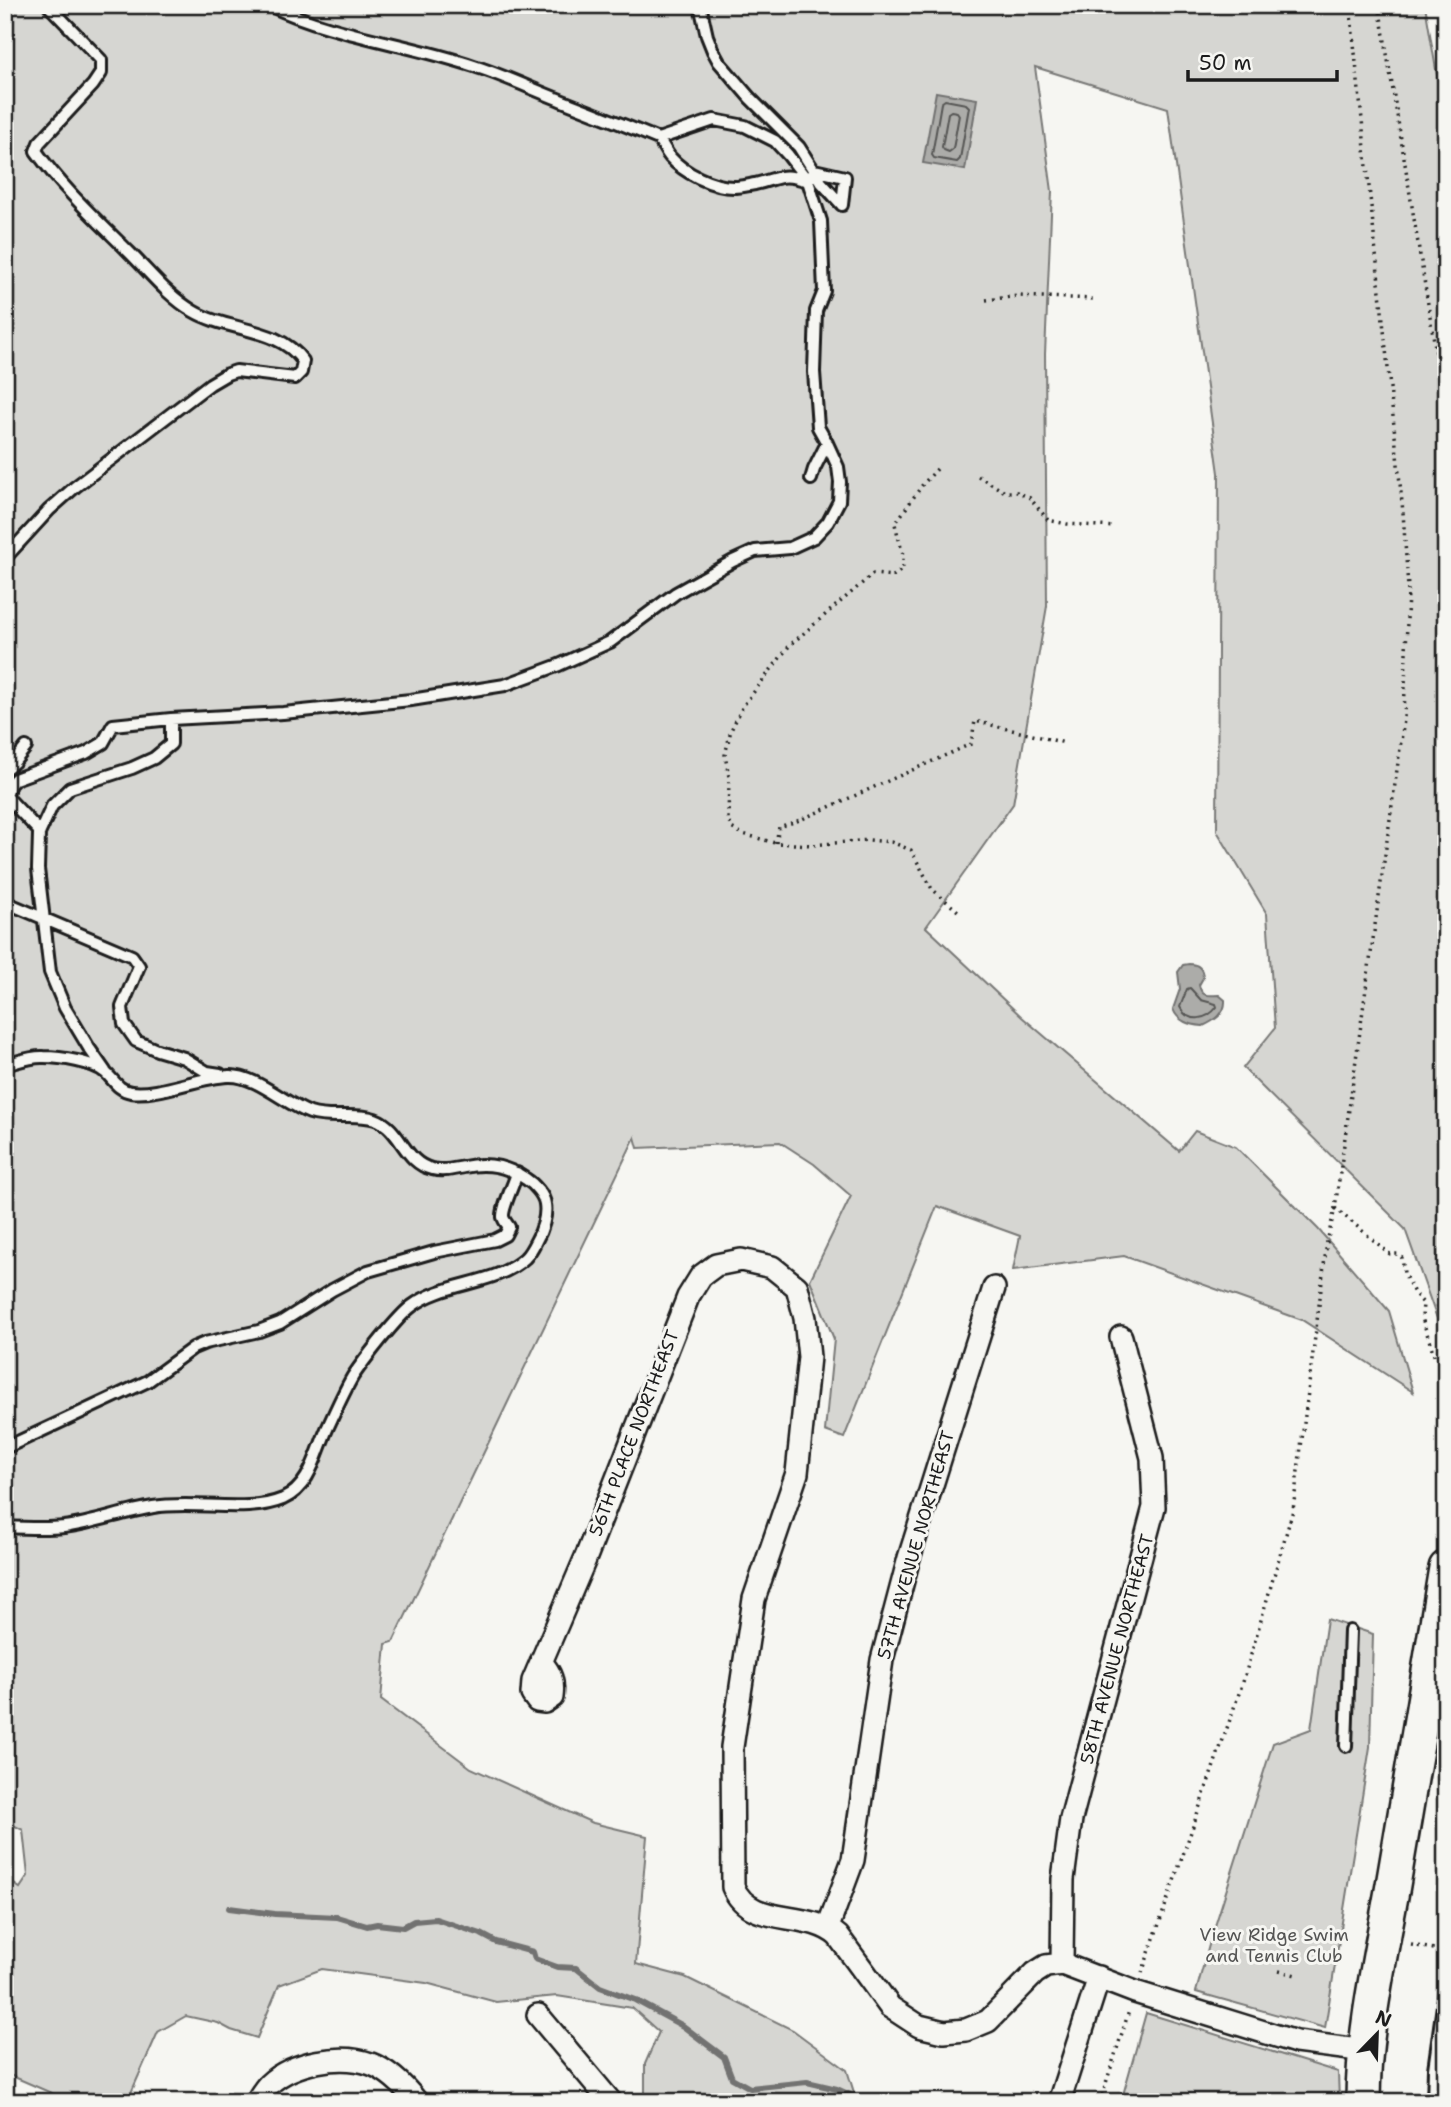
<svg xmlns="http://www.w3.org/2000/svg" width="1451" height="2107" viewBox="0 0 1451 2107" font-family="'Shantell Sans',sans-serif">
<rect width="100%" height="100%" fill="#f6f6f2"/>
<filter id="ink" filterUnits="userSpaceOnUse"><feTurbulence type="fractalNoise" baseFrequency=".0143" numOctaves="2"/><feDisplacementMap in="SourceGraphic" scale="14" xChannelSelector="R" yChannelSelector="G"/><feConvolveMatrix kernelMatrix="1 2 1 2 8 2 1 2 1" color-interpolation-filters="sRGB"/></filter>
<g filter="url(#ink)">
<path fill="#d6d6d2" stroke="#797977" stroke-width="2" d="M5,5H1425L1446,128L1445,1341L1405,1229L1243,1068L1275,1028L1267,914L1217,831L1219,473L1168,108L1035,67L1052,191L1045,354L1047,606L1013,804L926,927L1022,1017L1179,1151L1195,1131L1236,1147L1318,1229L1389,1311L1413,1392L1302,1320L1124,1256L1013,1270L1020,1236L937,1206L844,1438L825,1431L834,1339L810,1280L851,1196L814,1164L780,1142L638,1148L635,1137L393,1642L386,1644L381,1700L471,1768L593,1823L647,1836L636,1964L685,1977L793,2030L847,2070L857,2102H645V2064L659,2032L632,2008L557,1996L496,2002L426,1983L322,1969L279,1985L257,2038L231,2030L218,2023L186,2016L158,2032L127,2102H72L5,2073V1878L20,1888L28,1876L23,1830L5,1821Z
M1327,1619L1373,1634L1370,1747L1325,2028L1196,1992L1209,1945L1273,1743L1311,1729Z
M1146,2013L1338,2072L1339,2102H1121Z"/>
<path fill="#acaca9" stroke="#727271" stroke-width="2" d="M936,92L977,99L965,170L923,163Z
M1189,964C1198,964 1203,969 1203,978L1199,985C1202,998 1209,995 1219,995L1225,1000C1226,1014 1214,1021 1203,1026C1190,1025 1178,1022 1173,1009L1180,989L1178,972L1183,965Z"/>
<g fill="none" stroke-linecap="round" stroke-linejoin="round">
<path stroke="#565654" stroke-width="2" d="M945,100L966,104L969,107L960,159L957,162L934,158L932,155L941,103Z
M951,111L957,112L959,115L953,149L949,152L944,150L942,147L948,113Z
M1190,988L1201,1000L1216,1004L1217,1007C1207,1020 1188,1024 1180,1007L1187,989Z"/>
<path stroke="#727271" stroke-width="6" d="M229,1908L275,1914L337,1917L367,1926L377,1924L403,1927L414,1921L436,1919L481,1934L496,1942L533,1952L535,1959L557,1967L576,1968L600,1987L635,2000L683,2026L724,2057L732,2078L750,2088L807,2082L837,2089L865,2102"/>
<g stroke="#1c1c1c" stroke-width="16">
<path id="lane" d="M269,5C334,36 406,43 474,66C502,75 530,88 558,99C592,113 625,125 658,139C663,144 665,151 670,157C684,173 712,187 734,187C740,187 749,185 755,184C781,178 780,172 808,181L788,155L775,141L745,126L714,120L658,139
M700,5L707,36L713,51L719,62L750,98L799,147L821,182L842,205
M811,479L814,469L827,443L818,427L814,372L816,311L824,291L821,221L808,181L814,170L845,177L842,205
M5,558L49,510L75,487L210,384L227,374L236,371L295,378L301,372L303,361C278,326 228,332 193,311C169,297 150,273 130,253C98,221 63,189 36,151L39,143L93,85L101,73V60L48,5
M5,769L14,762L26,747
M40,832L6,796L10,784L15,779L86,753L103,743L113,725L171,719
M5,902L132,956L139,966L122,1007L124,1024L136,1041L157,1050L184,1058L207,1072L220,1074
M5,1065C17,1062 31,1056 44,1057C59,1057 95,1062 106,1073C114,1080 118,1090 131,1092C158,1096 199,1077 228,1076C255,1074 285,1104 310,1113C331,1120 354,1112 375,1119C401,1128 404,1163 432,1169C443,1172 453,1169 464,1167C488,1162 507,1166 526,1179C534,1184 544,1195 545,1204C547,1216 542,1231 536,1241C533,1247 530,1253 525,1258C495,1286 445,1281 412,1306C397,1317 364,1360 353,1376C343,1393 335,1412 327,1429C316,1454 310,1487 283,1499C247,1514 194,1500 153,1507C123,1512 94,1523 64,1527C45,1529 25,1528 5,1527
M105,1071L89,1048L65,1008L50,972L38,869L39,834L52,806L70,788L132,768L154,758L171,744V719L283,713L411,700L505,685L559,665L610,642L676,593L733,561L755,551L790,548L814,537L828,522L839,501L840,482L838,467L827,443
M5,1448L148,1381L193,1348L205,1343L259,1331L280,1323L332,1290L368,1271L434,1252L495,1240L505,1235L509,1227C507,1224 504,1221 503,1217C502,1208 514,1184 517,1173
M1346,1746L1350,1631
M1433,2102L1434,2069L1446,1984"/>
</g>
<g stroke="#1c1c1c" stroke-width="26">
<path id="street" d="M541,1662C551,1673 554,1682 552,1697L545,1702L537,1701L532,1694L533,1681L586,1557L688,1297L701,1276L716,1265L741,1260L772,1267L797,1287L805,1318L809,1357L797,1473L754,1599L732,1747L733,1887C751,1929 806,1908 838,1936L890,2007L919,2026L944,2032L966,2030L988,2021L1035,1973L1046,1966L1062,1964L1135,1992L1296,2042L1366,2051
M828,1927L853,1860L882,1660L909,1558L994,1288
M1062,1964L1063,1879L1071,1819L1154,1507L1152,1458L1121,1337
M538,2015L611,2102
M256,2102C260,2096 264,2089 269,2084C293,2062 341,2053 371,2064C390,2071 405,2087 417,2102
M1059,2102L1099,1977"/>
</g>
<g stroke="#1c1c1c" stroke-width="38">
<path id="primary" d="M1363,2102C1363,2031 1381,1954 1393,1885C1411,1779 1429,1674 1446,1568"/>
</g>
<path stroke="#1c1c1c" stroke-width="3.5" stroke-dasharray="2 5" stroke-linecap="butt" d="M1379,5L1446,414
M986,300L1018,296L1095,299
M937,469L923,484L895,524L903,555V569L893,576L873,574L790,645L743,706L731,730L725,755L729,777L728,819L731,828L743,834L775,843L812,845L869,840L891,842L911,850L932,889L959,912
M978,476L1005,492H1017L1030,498L1048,520L1067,524L1115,527
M776,843L779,827L800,820L971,744L975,721L1065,743
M1335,1208L1390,1254H1398L1402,1258L1404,1273L1414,1293L1423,1303L1422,1318L1435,1358L1446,1361
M1411,1945L1440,1950
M1279,1971L1296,1975
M1142,1973L1243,1682L1293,1510L1327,1242L1335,1208L1404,720L1408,588L1403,512L1350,5
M1100,2102L1129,2011"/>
<use href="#lane" stroke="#f6f6f2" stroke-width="10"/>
<use href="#street" stroke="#f6f6f2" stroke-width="21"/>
<use href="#primary" stroke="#f6f6f2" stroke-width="33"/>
</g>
</g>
<g text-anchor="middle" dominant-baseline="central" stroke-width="6" stroke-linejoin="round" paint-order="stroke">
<g font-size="18" fill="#1c1c1c" stroke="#f6f6f2">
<text transform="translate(634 1433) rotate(-69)">56TH PLACE NORTHEAST</text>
<text transform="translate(916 1545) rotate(-74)">57TH AVENUE NORTHEAST</text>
<text transform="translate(1117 1649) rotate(-75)">58TH AVENUE NORTHEAST</text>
</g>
<g font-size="18" fill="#545453" stroke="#f6f6f2">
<text x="1274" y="1935">View Ridge Swim<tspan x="1274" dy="21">and Tennis Club</tspan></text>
</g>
</g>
<rect width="1451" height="2107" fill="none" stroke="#f6f6f2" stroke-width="28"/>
<rect x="14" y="14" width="1423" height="2079" fill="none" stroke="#1c1c1c" stroke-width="2.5" filter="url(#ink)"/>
<g transform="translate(1377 2034) rotate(23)" stroke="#f6f6f2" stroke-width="5" paint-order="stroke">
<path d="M0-5L12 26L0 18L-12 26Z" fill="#1c1c1c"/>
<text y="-10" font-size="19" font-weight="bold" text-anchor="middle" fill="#1c1c1c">N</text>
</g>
<path d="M1188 70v10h149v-10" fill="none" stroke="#1c1c1c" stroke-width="3.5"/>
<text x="1199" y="70" font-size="21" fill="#1c1c1c" stroke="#f6f6f2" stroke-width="5" paint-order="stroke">50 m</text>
</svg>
